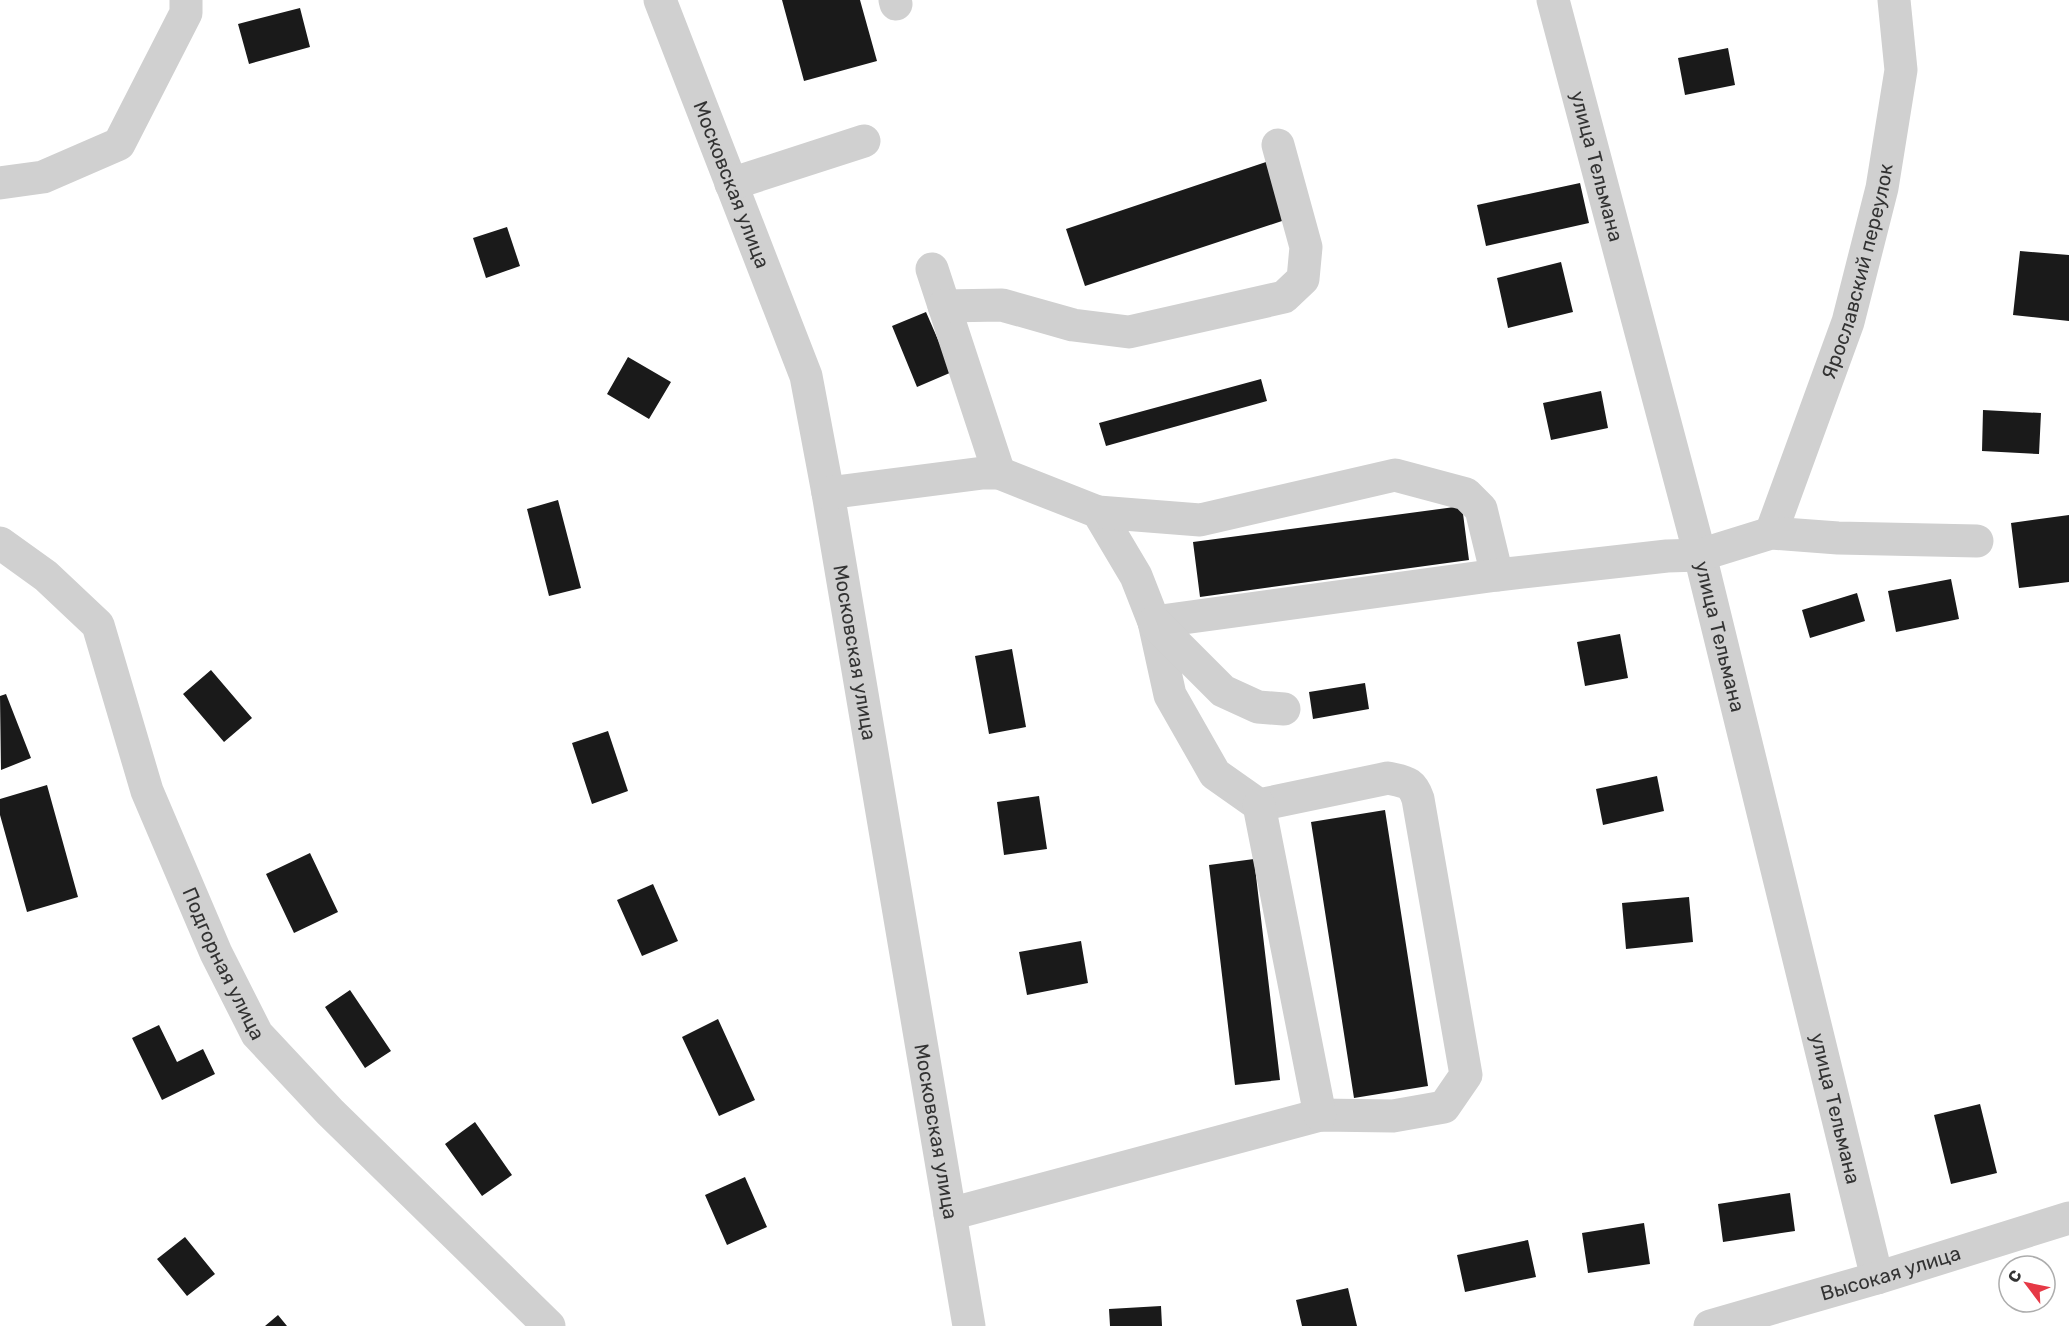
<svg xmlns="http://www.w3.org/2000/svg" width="2069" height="1326" viewBox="0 0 2069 1326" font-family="Rubik,sans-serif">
<rect width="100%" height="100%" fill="#fff"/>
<path fill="#1a1a1a" d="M782,0H860L877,61L804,81Z
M300,8L310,47L249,64L238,24Z
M1728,48L1735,85L1685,95L1678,58Z
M1269,161L1288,219L1085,286L1066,229Z
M1580,183L1589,223L1486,246L1477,205Z
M507,227L520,266L486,278L473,238Z
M2020,251L2069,255V321L2013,315Z
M1561,262L1573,312L1508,328L1497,278Z
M926,312L952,372L917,387L892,326Z
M628,357L671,382L649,419L607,394Z
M1261,379L1267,401L1106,446L1099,423Z
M1601,391L1608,428L1551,440L1543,403Z
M1983,410L2041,413L2039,454L1982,451Z
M558,500L581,588L549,596L527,509Z
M1462,506L1469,560L1200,597L1193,542Z
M2069,515V582L2019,588L2011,523Z
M1951,579L1959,619L1896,632L1888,591Z
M1857,593L1865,621L1810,638L1802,610Z
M1620,634L1628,678L1585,686L1577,642Z
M1012,649L1026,727L989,734L975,656Z
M211,670L252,718L224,742L183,694Z
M1365,683L1369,709L1313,719L1309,692Z
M6,694L31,758L1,770L0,696Z
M608,731L628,791L592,804L572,743Z
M1657,776L1664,811L1603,825L1596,789Z
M47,785L78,897L27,912L0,815V799Z
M1039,796L1047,849L1004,855L997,802Z
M1385,810L1428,1086L1354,1098L1311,822Z
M310,853L338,912L294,933L266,874Z
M1254,859L1280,1080L1235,1085L1209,865Z
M653,884L678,941L642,956L617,900Z
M1689,897L1693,942L1626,949L1622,903Z
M1081,941L1088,983L1027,995L1019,952Z
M350,990L391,1051L365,1068L325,1007Z
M718,1019L755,1100L719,1116L682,1037Z
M159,1025L177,1062L203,1049L215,1074L162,1100L132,1038Z
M1980,1104L1997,1173L1951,1184L1934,1115Z
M475,1122L512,1175L482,1196L445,1144Z
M745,1177L767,1227L727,1245L705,1195Z
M1790,1193L1795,1231L1723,1242L1718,1204Z
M1644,1223L1650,1264L1588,1273L1582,1233Z
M185,1237L215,1274L187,1296L157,1259Z
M1528,1240L1536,1277L1465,1292L1457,1255Z
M1348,1288L1357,1326H1302L1296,1300Z
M1161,1306L1162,1326H1110L1109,1309Z
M278,1315L287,1326H265Z"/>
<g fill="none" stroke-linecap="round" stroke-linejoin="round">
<g stroke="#d0d0d0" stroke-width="33">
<path id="s1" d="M660,0L806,376L828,493L969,1326"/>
<path d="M895,0L896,4"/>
<path id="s2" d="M1553,0L1700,555L1877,1278"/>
<path d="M0,183L43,177L119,144L186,13V0"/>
<path d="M731,184L864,141"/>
<path d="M932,269L999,473"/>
<path d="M944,306L1002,305L1073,325L1129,332L1284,297L1303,279L1306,247L1278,145"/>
<path d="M828,493L983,473H999L1098,512L1136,576L1154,622L1170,695L1215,774L1259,805L1388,778C1405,782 1412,781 1418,799L1466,1075L1444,1107L1393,1116L1320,1115L950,1214"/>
<path d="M1098,512L1200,520L1395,475L1466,494L1481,509L1497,575"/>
<path id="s3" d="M1771,533L1848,322L1882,188L1901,70L1894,0"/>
<path id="s4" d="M0,543L46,576L98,625L147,791L216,953L257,1034L330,1112L549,1326"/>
<path d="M1154,622L1497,575L1667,556L1700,555L1771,533L1838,538L1977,541"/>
<path d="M1154,622L1223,691L1258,707L1284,709"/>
<path d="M1259,805L1320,1115"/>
<path id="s5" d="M1710,1326L1877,1278L2069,1218"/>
</g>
</g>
<g text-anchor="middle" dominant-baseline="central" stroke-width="6" stroke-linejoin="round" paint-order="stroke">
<g font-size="20" fill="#333" stroke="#fff">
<text stroke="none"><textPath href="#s2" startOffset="172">улица Тельмана</textPath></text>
<text stroke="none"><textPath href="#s1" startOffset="198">Московская улица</textPath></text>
<text stroke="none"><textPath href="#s3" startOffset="276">Ярославский переулок</textPath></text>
<text stroke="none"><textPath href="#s2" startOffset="658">улица Тельмана</textPath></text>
<text stroke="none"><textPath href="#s1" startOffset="684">Московская улица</textPath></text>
<text stroke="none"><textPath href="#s4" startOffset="490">Подгорная улица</textPath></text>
<text stroke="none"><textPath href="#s2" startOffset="1144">улица Тельмана</textPath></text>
<text stroke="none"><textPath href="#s1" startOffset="1170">Московская улица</textPath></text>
<text stroke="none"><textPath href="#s5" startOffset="188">Высокая улица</textPath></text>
</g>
</g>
<g transform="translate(2027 1284) rotate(302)"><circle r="28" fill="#ffffff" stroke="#adadad" stroke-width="1.5"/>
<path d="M0-4.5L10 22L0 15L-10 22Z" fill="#e63946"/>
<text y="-9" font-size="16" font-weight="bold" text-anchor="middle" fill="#333333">С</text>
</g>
</svg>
